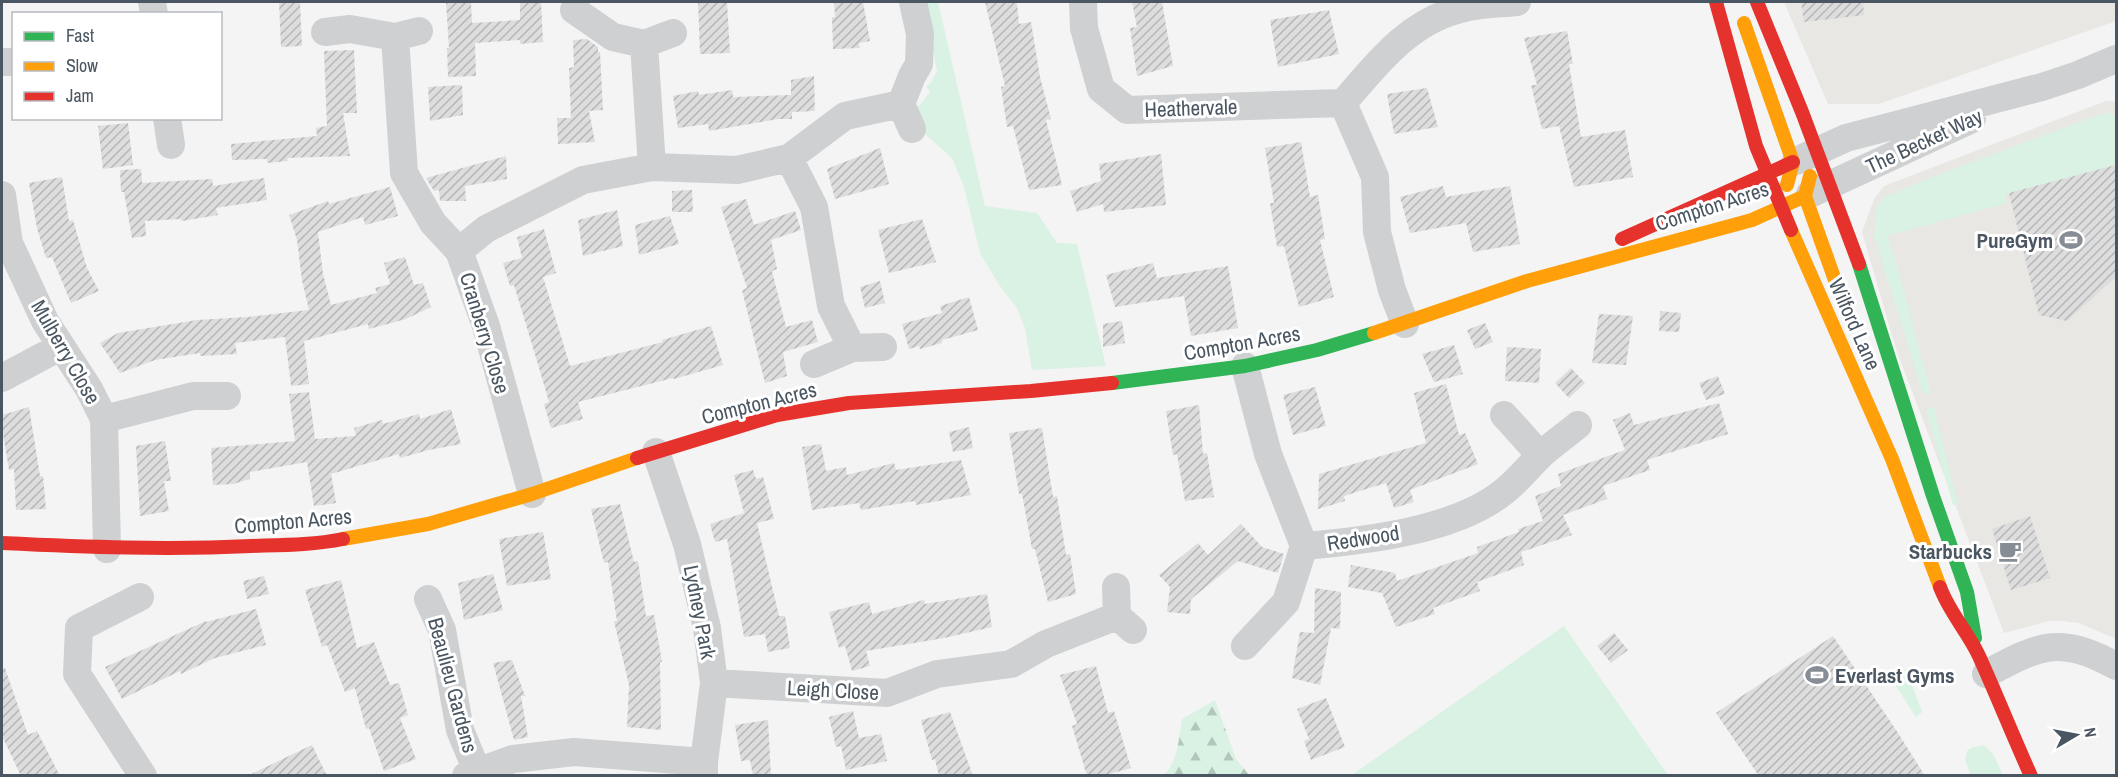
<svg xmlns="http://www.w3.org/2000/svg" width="2118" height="777" viewBox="0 0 2118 777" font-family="'Archivo Narrow',sans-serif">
<defs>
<pattern id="forest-firs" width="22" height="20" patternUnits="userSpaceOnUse" patternTransform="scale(1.5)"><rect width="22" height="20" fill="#d9f2e3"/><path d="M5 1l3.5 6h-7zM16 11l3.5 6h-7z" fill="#b2c7bb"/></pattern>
<pattern id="building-hatch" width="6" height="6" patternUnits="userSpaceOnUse" patternTransform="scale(1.5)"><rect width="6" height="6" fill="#ddddde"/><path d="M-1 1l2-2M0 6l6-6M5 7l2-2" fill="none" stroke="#b5b6b7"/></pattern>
</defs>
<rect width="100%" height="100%" fill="#f4f4f4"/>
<path fill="#e8e7e3" d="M1784,2H2116V21L1879,104H1828Z
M2106,101H2116V639L2079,623L2063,621H2049L2004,633L1896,349L1862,232L1874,199L1884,186Z"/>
<path fill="#d9f2e3" d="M923,2H938L985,206L1037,213L1057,243L1077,244L1106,366L1032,370L1025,328L1017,308L999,285L980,253L964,187L952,158L926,135L917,108L930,92L926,86L931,83L937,71Z
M2104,113H2112L2116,118V165L2009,193L2005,195L2007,203L1887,236L1898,268L1931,393L1923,394L1874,236L1877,206L1883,198L1927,179Z
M1935,407V412L1958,505H1953L1926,409Z
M1564,626L1668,775H1352Z
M1896,668L1906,670L1922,712L1916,717L1888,674L1890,671Z
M1984,745L1993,754L2003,775H1971L1965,760L1967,751L1971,748Z"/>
<path fill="url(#forest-firs)" d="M1215,700L1236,759L1249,775H1164C1178,761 1179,738 1182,719Z"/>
<path fill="url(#building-hatch)" d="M279,2H300L302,46L281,47Z
M446,2H471L472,23L520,20V2H541L543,42L520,44V40L475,43L476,76L448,77L447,48H449Z
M698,2H727L730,53L700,54Z
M834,2H863L870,41L859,43L860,48L833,49L832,17H835Z
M985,2H1017L1019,24L1031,22L1040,77L1051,119L1046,120L1062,185L1029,190L1013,126L1007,127L1001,87L1005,86Z
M1132,2H1162L1173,66L1137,76L1130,28L1137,27Z
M1801,2H1863L1864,15L1804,22Z
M1329,10L1339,54L1278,67L1270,20Z
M1567,31L1573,64H1569L1581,137L1625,130L1633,177L1574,187L1559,126L1542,129L1531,85H1537L1524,38Z
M587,39L598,47V52H600L603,110L589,111L595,142L558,144L557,118H571L569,68L574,67L573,40Z
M354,50L357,113H343L350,156L287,158L288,161L267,163V159L232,160L231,144L317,136L316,128L327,126L324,51Z
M814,76L815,111L792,112V119H778L709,131L708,124L678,128L673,96L698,91L699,95L732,90L733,97L791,95V80Z
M462,85L463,115L430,121L428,87Z
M1427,88L1438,127L1394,134L1387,94Z
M128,123L133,165L103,169L98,126Z
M1301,142L1310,197L1318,195L1325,239L1320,240L1334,297L1299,307L1284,246L1277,247L1270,203H1274L1265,148Z
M880,148L889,184L835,199L827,169Z
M1161,154L1166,205L1104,212L1103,204L1077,212L1070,191L1101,181L1099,164Z
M506,156L507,179L465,186L466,201H440L439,190L434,191L426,178Z
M2116,165V277L2067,321L2039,315L2009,193Z
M141,169L142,183L212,179L213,186L264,178L267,200L216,208L218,215L182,221L181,219L145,221L146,236L132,238L124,192H121L120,170Z
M62,177L69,221L73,220L87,268L99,291L71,303L52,257L46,258L37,228L29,183Z
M1443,186L1446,197L1510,186L1520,244L1473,252L1466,223L1410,233L1400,197Z
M390,187L398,216L365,225L363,217L318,232L323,274L331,305L377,293L375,288L390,284L384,263L405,257L414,285L423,283L431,307L406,319L369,329L368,324L304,341L309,384L291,386L285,337L235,343L237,354L200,356V353L155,360L120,373L100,343L118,333L197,320L248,317L309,310L302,280L297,240L289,215L328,201L329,204Z
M692,190L693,212H672V191Z
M746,199L754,225L795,211L801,230L771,240L777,269L772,271L786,327L812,320L818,342L783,352L787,376L765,383L742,290L747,288L721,207Z
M617,210L623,246L583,256L578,220Z
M670,216L679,244L639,255L635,225Z
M922,219L936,262L889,273L878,230Z
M544,229L556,273L543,277L570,366L663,342L662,340L711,326L723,365L674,379L673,378L578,402L583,419L551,428L544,404L549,402L537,361L514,285L510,286L503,263L522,258L517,237Z
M1153,263L1157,278L1228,266L1238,328L1191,336L1184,296L1115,307L1106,275Z
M880,281L885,303L865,308L860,287Z
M969,297L978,330L942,340V343L920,349L919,346L909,349L902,324L942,313L940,306Z
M1660,311L1681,313L1679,332L1659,331Z
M1599,314L1633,316L1626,365L1592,363Z
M1122,321L1125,343L1103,347V324Z
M1485,323L1493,342L1475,349L1467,330Z
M1454,345L1463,374L1434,382L1422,354Z
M1507,347L1541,349L1539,383L1505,381Z
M1571,368L1585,383L1569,398L1555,383Z
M1718,376L1725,394L1706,400L1699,383Z
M1446,384L1459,435L1465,433L1478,464L1410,490L1414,502L1394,508L1386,483L1344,496L1345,501L1318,509L1319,474L1426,443L1414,393Z
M1315,387L1326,426L1293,435L1283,395Z
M309,392L315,439L356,436L354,428L382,420L383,424L419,414L420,419L451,409L461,444L429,450L400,458L399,454L331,474L336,503L314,506L307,462L250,472V479L233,484L213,485L211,448L295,441L289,394Z
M1719,403L1728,434L1647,460L1650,470L1603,486L1607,499L1563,515L1572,535L1521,552L1524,565L1477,582L1480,591L1433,608L1435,614L1396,627L1382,593L1348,587L1351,565L1395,573L1397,581L1478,553L1477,547L1519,532L1518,529L1543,521L1535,496L1561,486L1558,474L1625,450L1613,420L1630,413L1634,425Z
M1199,405L1203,454L1207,453L1214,497L1185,501L1177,454L1173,455L1166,411Z
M29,407L40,476H43L46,509L16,510L14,469L9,470L2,428V415Z
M969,427L973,448L953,452L949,432Z
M1042,428L1053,497L1057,496L1066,555L1070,554L1076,594L1048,602L1035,549H1032L1022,494H1019L1009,433Z
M165,441L171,481H164L169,511L140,516L136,446Z
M821,444L826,471L846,467L847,475L894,463L896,470L961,460L971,495L916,505L915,501L861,510L859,503L812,510L802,447Z
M753,470L756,479L763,477L774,519L757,523L779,616H785L790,648L768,652L765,634L744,637L727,539L715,542L710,524L744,513L734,475Z
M620,504L634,562L638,561L646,616L654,615L662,662H660L661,730L627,727L629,685L614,621H617L608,562L604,563L591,509Z
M2030,516L2050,578L2011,590L1992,529Z
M1241,524L1262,547L1284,554L1278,573L1238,561L1191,599L1190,614L1167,612L1170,587L1159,575L1198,543L1208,555Z
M543,532L551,579L507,586L499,539Z
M493,574L503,610L464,620L458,583Z
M264,576L269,594L247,599L243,581Z
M341,580L357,648L374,642L390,685L399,683L408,715L400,718L416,759L384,771L369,728L366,729L355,688L345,692L327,645L322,647L305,590Z
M1315,588L1341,592L1340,629L1331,628L1320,685L1292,678L1300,632L1314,633Z
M987,594L992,627L944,638L866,651L870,666L852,671L845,646L839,648L829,612L869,602L872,614L924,600L925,604Z
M256,609L266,645L215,658L181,674L180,671L122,699L105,667L206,621V622Z
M1614,633L1628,650L1611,663L1597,646Z
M1833,636L1898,733L1925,776H1759L1716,713Z
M512,660L525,696H521L528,737L514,740L493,663Z
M1096,666L1108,713L1114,711L1131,768L1102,776H1087L1072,726L1077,724L1060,675Z
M2,668H5L28,735L37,731L60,776H21L2,736Z
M1326,698L1345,747L1311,760L1304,741L1309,739L1297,709Z
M853,711L859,738L881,734L887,761L846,770L841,746L836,747L829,717Z
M950,712L973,776H939L935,759L932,760L921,720Z
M768,720L771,776H753L750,760L741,761L735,725Z
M312,745L327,776H247Z"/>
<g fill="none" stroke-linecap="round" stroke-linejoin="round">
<path stroke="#ced0d2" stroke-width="28" d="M152,2L154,14
M1083,2L1084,28L1101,89L1127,110L1343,103
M574,10L613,37L644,44
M419,31L395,37L404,173L433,223L459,251
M325,32L350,29L395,37
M2,62H14
M901,104L912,76L919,64L920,34L913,2
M167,118L171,145
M789,158L814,207L831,306L852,348
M1796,161L1846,138L2042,87L2078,75L2116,59
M652,167L644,44L673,33
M1810,194L1972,119
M2,195L9,243L45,321L89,389L104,419L107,549
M1405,324L1392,290L1377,232L1375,177L1343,103C1377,64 1408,22 1461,9C1478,4 1498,4 1517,2
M814,364L852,348L883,347
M1245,366L1268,454L1304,546
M2,378L60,347
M1504,415L1540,455
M104,419L193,396H227
M656,452L687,544L707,628L714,683L704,762V776
M532,494L486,326L459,251L486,229L583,180L652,167L737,170L789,158L845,116L901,104L912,129
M1304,546C1363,541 1454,531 1502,493C1517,482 1528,467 1542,454C1553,444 1566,435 1578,425
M1116,587L1117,616L1133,630
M140,597L79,628L77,674L143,776
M428,599L442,630L460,730L477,771
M1245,646L1286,602L1304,546
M1986,674C2040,645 2059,635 2116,666
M714,683L887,693L937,674L1011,664L1046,644L1117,616
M466,776L513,759L574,752L704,762"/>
<path stroke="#30b455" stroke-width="14" d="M1859,264L1933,496L1967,592L1975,638
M1112,383L1245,366L1317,350L1374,333"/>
<path stroke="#ff9f0a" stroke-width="14" d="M1744,23L1793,162L1787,185
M1810,176L1805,196L1836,283
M1791,230L1892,459L1940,587
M1374,333L1527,281L1752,220L1805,196
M343,539L428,524L532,494L637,458"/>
<path stroke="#e5322d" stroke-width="14" d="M1716,2L1756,146L1791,230
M1757,2L1802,112L1859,264
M1622,239L1793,162
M637,458L777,415L849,403L1031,391L1112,383
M2,543C85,547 168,550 251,546C282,545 313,545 343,539
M1940,587C1949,612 1968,632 1979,656C1997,696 2013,736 2031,776"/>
</g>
<defs>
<g id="stadium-bare" transform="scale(1.8)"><path d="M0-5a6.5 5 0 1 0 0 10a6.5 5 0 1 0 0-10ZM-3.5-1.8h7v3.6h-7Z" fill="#868d94" stroke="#fff" stroke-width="2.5" paint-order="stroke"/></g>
<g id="cafe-bare" transform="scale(1.8)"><path d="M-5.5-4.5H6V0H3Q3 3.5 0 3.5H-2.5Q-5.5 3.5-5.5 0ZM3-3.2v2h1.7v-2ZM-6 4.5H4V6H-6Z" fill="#868d94" stroke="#fff" stroke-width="2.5" paint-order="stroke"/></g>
</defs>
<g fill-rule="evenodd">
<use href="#stadium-bare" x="2071" y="240"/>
<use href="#cafe-bare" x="2010" y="551"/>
<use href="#stadium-bare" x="1817" y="675"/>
</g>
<g text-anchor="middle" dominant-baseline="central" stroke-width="6" stroke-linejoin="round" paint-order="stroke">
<g font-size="21" fill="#4a5661" stroke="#fff">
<text transform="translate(1191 108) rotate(-2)">Heathervale</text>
<text transform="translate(1924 141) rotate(-25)">The Becket Way</text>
<text transform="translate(1712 206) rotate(-18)">Compton Acres</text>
<text transform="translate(1855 324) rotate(66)">Wilford Lane</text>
<text transform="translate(485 333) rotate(73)">Cranberry Close</text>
<text transform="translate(1242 343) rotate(-10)">Compton Acres</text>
<text transform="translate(66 352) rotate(60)">Mulberry Close</text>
<text transform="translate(759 403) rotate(-14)">Compton Acres</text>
<text transform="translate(293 521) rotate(-5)">Compton Acres</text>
<text transform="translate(1363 538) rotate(-9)">Redwood</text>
<text transform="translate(700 612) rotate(79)">Lydney Park</text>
<text transform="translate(453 685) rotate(75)">Beaulieu Gardens</text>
<text transform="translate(833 690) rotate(3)">Leigh Close</text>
</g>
<g font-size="21" font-weight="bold" fill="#4a5661" stroke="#fff" text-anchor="end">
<text x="2053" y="240">PureGym</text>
<text x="1992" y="551">Starbucks</text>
<text x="1835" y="675" text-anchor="start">Everlast Gyms</text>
</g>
</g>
<rect width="2118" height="777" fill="none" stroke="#4a5661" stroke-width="6"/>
<rect x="12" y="12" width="210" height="108" fill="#ffffff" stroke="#b7bbc0" stroke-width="1.5"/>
<rect x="24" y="32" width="30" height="9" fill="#30b455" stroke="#b7bbc0" stroke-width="1.5"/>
<text x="66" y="42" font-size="18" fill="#4a5661">Fast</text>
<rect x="24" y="62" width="30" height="9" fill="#ff9f0a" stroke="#b7bbc0" stroke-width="1.5"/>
<text x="66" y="72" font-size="18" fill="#4a5661">Slow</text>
<rect x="24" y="92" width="30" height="9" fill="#e5322d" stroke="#b7bbc0" stroke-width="1.5"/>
<text x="66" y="102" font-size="18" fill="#4a5661">Jam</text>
<g transform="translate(2076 735) rotate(80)" stroke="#ffffff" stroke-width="4.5" paint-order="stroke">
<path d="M0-4.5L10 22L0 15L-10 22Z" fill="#4a5661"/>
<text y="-9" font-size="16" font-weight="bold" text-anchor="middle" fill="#4a5661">N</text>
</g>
</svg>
